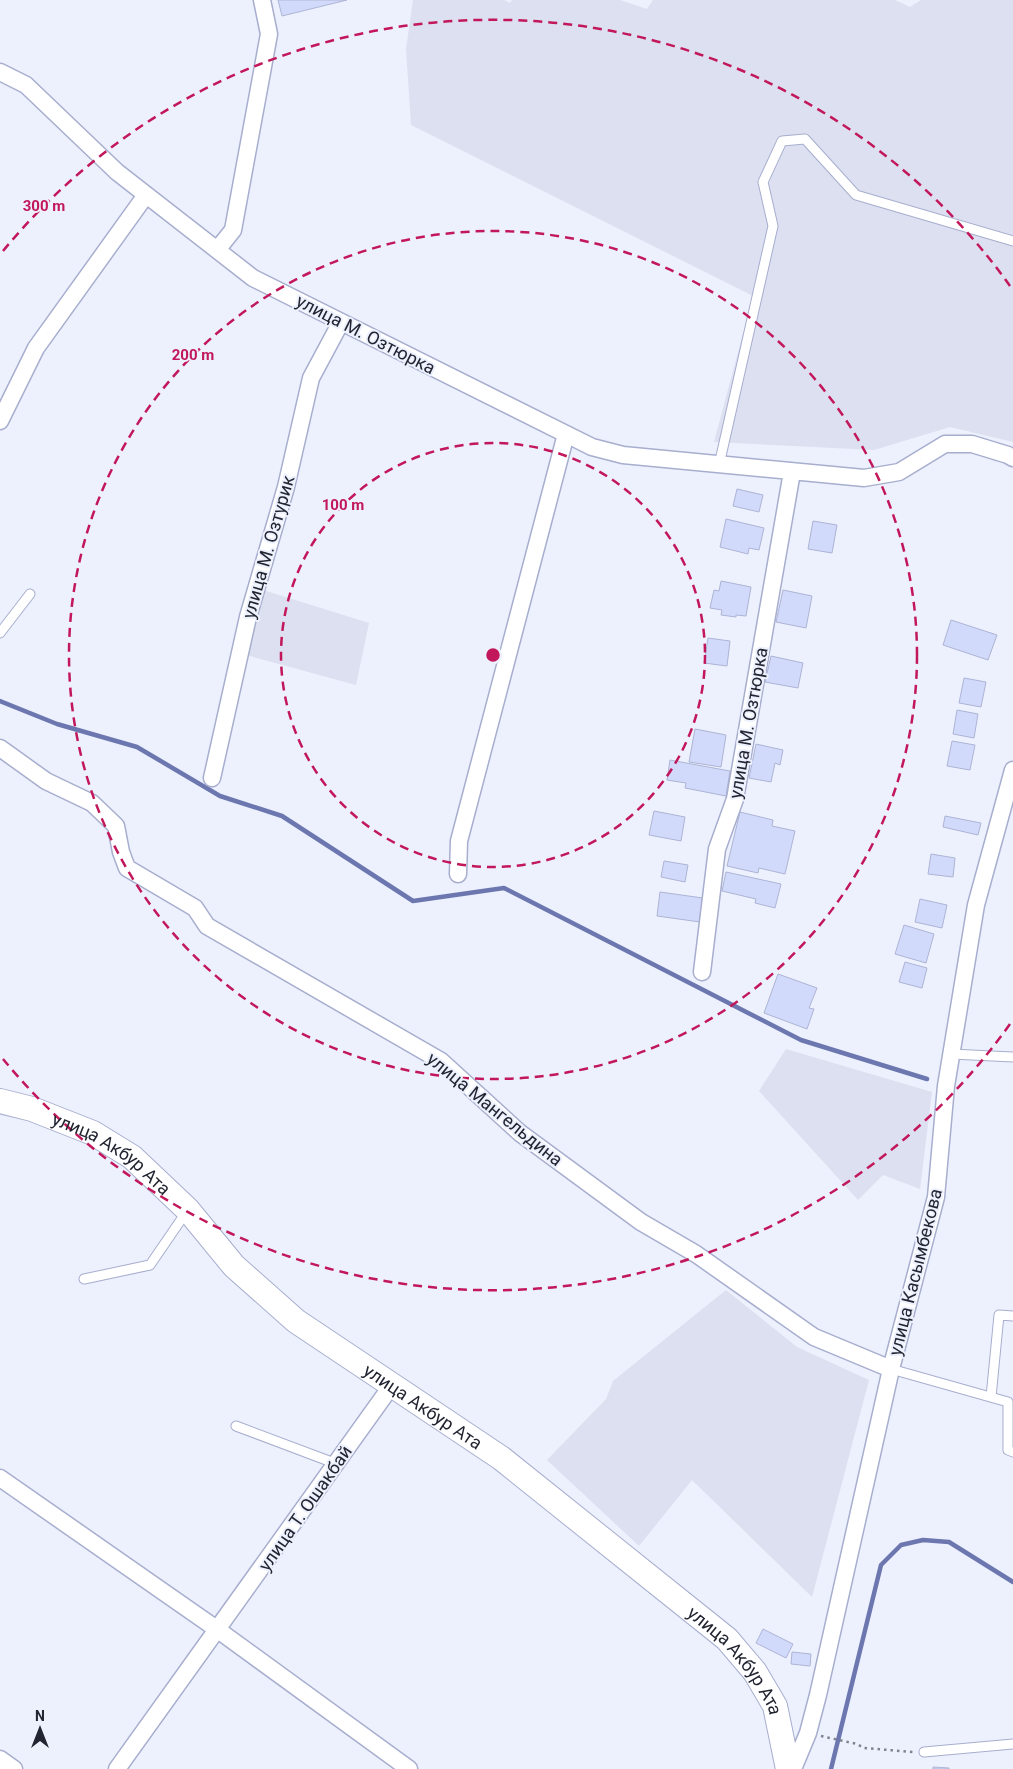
<svg xmlns="http://www.w3.org/2000/svg" width="1013" height="1769" viewBox="0 0 1013 1769" font-family="Roboto,sans-serif">
<rect width="100%" height="100%" fill="#edf1fe"/>
<path fill="#dce0f0" d="M413,0H504L510,3L512,0H620L647,9L653,0H895L910,7L921,0H1013V442L950,427L874,450L714,442L753,296L411,125L406,49Z
M263,590L369,623L356,685L246,655Z
M786,1049L932,1092L920,1189L883,1175L858,1200L759,1091Z
M726,1290L797,1347L869,1380L812,1597L692,1480L639,1546L547,1460L606,1399L613,1381Z"/>
<g fill="none" stroke-linecap="round" stroke-linejoin="round">
<path stroke="#6c77b0" stroke-width="4.5" d="M0,701L57,724L137,747L220,796L282,816L413,901L504,888L801,1040L927,1079
M831,1769L881,1565L901,1545L923,1540L949,1542L1013,1582"/>
</g>
<path fill="#d2dafb" stroke="#adb4d4" d="M278,0H347L282,16Z
M737,489L763,495L759,512L733,506Z
M726,519L764,528L759,550L749,548L748,554L720,547Z
M813,521L837,525L832,553L808,549Z
M721,581L751,587L746,616L736,615V617L721,615L722,610L710,608L714,590L719,591Z
M783,590L812,596L806,628L776,622Z
M951,620L997,635L988,660L943,645Z
M708,638L730,641L727,666L704,663Z
M771,656L803,663L798,688L765,682Z
M964,678L986,682L981,707L959,703Z
M957,710L978,714L974,738L953,734Z
M695,729L726,735L721,767L689,762Z
M952,741L975,745L970,770L947,766Z
M756,744L783,750L780,765L775,763L771,782L749,778Z
M670,760L730,771L726,796L685,788L686,783L667,780Z
M654,811L685,817L681,841L649,835Z
M740,812L773,820L772,826L795,831L785,874L759,868L758,873L727,866Z
M945,816L981,823L978,835L943,827Z
M931,854L955,858L953,877L928,874Z
M664,861L688,865L685,882L661,877Z
M726,872L781,884L775,908L755,903L756,899L722,891Z
M660,892L703,898L700,922L657,916Z
M920,899L947,905L942,928L915,922Z
M904,925L934,934L926,963L895,954Z
M905,962L927,968L922,988L899,982Z
M778,974L817,988L809,1008L814,1009L807,1029L764,1013Z
M763,1629L793,1644L786,1658L756,1643Z
M792,1652L811,1654L810,1666L791,1664Z
M933,1767L949,1768V1769H933Z"/>
<g fill="none" stroke-linecap="round" stroke-linejoin="round">
<g stroke="#a7aece" stroke-width="11">
<path id="lane" d="M719,465L773,226L763,182L782,141L805,139L856,195L1013,241
M0,633L30,594
M951,1054L1013,1057
M84,1279L150,1265L187,1211
M891,1369L1008,1402V1450L1013,1452
M991,1397L999,1315L1013,1316
M236,1426L337,1464
M924,1752L1013,1744"/>
</g>
<g stroke="#a7aece" stroke-width="19">
<path id="street" d="M0,72L26,85L117,172L253,278L592,447L623,455L864,478L899,472L945,444H972L1008,455L1013,458
M217,250L233,230L269,34L262,0
M0,421L36,348L146,195
M0,748L46,781L92,803L116,826L121,852L127,868L195,908L207,926L441,1061L520,1133L641,1222L696,1254L814,1337L891,1369
M212,778L248,617L286,487L311,378L341,322
M458,874L459,841L566,434
M702,972L717,849L735,799L792,472
M0,1478L218,1630L409,1769
M0,1759L14,1769
M117,1769L392,1385
M793,1769L808,1733L818,1695L891,1369L936,1197L946,1086L976,905L1013,770"/>
</g>
<g stroke="#a7aece" stroke-width="26">
<g id="secondary">
<path id="s1" d="M0,1101L32,1109L93,1133L132,1157L188,1210L234,1266L296,1321L501,1458L727,1639L755,1672L775,1706L788,1769"/>
</g>
</g>
<path stroke="#7f838f" stroke-width="2.5" stroke-dasharray="2.5 4" stroke-linecap="butt" d="M821,1736L857,1744L864,1748L913,1752"/>
<use href="#lane" stroke="#fff" stroke-width="9"/>
<use href="#street" stroke="#fff" stroke-width="16"/>
<use href="#secondary" stroke="#fff" stroke-width="24"/>
</g>
<g fill="none" stroke="#c2185b" stroke-width="2.5" stroke-dasharray="9 6">
<circle cx="493" cy="655" r="212"/>
<circle cx="493" cy="655" r="424"/>
<path d="M1010 1024A635 635 0 0 1 3 1059M3 251A635 635 0 0 1 1010 286"/>
</g>
<g text-anchor="middle" dominant-baseline="central" stroke-width="4" stroke-linejoin="round" paint-order="stroke">
<g font-size="18" fill="#222531" stroke="#edf1fe">
<text transform="translate(366 334) rotate(27)">улица М. Озтюрка</text>
<text transform="translate(268 547) rotate(-74)">улица М. Озтурик</text>
<text transform="translate(748 723) rotate(-80)">улица М. Озтюрка</text>
<text transform="translate(495 1109) rotate(39)">улица Мангельдина</text>
<text stroke="none"><textPath href="#s1" startOffset="125">улица Акбур Ата</textPath></text>
<text transform="translate(915 1272) rotate(-76)">улица Касымбекова</text>
<text stroke="none"><textPath href="#s1" startOffset="530">улица Акбур Ата</textPath></text>
<text transform="translate(305 1508) rotate(-55)">улица Т. Ошакбай</text>
<text stroke="none"><textPath href="#s1" startOffset="935">улица Акбур Ата</textPath></text>
</g>
</g>
<circle cx="493" cy="655" r="8" fill="#c2185b" stroke="#edf1fe" stroke-width="2.5"/>
<g font-size="15" text-anchor="middle" font-weight="bold" fill="#c2185b" stroke="#edf1fe" stroke-width="4" stroke-linejoin="round" paint-order="stroke">
<text x="44" y="211">300 m</text>
<text x="193" y="360">200 m</text>
<text x="343" y="510">100 m</text>
</g>
<g transform="translate(40 1729)" stroke="#edf1fe" stroke-width="4" paint-order="stroke">
<path d="M0-4L9 19L0 12L-9 19Z" fill="#222531"/>
<text y="-8" font-size="14" font-weight="bold" text-anchor="middle" fill="#222531">N</text>
</g>
</svg>
